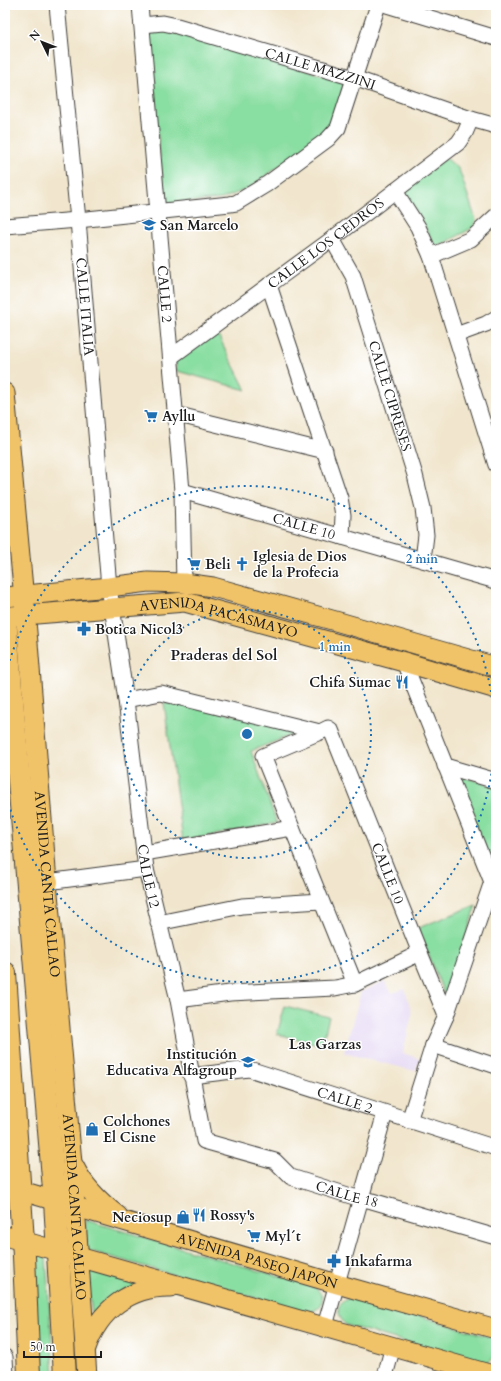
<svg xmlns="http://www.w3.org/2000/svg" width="501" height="1381" viewBox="0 0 501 1381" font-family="Cardo,serif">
<rect width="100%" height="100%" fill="#fff"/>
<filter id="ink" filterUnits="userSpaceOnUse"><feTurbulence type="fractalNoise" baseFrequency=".025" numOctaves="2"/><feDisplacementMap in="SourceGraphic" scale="8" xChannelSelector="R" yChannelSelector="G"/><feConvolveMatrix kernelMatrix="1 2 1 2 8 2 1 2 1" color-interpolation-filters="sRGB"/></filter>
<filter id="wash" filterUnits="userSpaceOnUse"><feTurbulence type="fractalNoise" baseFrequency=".012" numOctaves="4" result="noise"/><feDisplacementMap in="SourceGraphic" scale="16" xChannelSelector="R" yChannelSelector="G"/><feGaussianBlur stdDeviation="0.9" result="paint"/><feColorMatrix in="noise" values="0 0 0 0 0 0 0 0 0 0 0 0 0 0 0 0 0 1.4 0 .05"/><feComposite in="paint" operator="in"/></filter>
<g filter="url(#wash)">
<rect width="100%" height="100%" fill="#f1e6cd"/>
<path fill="#e2d4f3" d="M385,981L392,993L405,989L412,1014L403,1053L420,1059L415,1071L344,1053L361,992Z"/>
<path fill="#89dea1" stroke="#527d5e" d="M166,29L345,82L334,119L318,138L249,188L222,199L165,204L147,30Z
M446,158L459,169L476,220L474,227L436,248L419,216L402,192Z
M216,331L246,390L177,371L175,360Z
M164,703H183L301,731L251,751L277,823L183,841Z
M457,775L496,787V851L492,867Z
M476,905L446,999L418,928Z
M285,1006L329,1017L322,1045L277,1034Z
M85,1220L315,1287C328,1298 323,1312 305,1312L87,1250Z
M31,1252L46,1257L54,1376H39Z
M85,1264L152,1285L93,1320Z
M355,1297L490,1337C496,1343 497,1348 495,1357L489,1362L481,1363L346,1325C333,1312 338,1299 355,1297Z"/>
</g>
<g filter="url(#ink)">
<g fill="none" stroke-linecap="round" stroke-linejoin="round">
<g stroke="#3c3a37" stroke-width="17">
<g id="minor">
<path id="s1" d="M57,5L78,220L109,587L126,700L146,869L178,1000L204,1141L275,1161L291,1177L354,1197L372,1201L496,1237"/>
<path id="s2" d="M140,5L182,491L184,583"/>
<path d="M387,5L496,38"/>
<path id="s3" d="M142,25L163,23L177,26L354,78L471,119L496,126"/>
<path d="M395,191L418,227L431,256L496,465"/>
<path d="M5,226L78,220L230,204L236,203L267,184L328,139L338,128L378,5"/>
<path id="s4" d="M332,239L353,276L415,475L423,508L426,535L423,560"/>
<path d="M431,256L471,239L496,216"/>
<path d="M269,285L340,498L343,515L342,537"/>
<path d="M456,335L486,324L496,318"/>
<path id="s5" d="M171,357L332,239L458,143L465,133L471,119"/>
<path d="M175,414L325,451"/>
<path id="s6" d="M182,491L496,581"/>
<path d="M404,662L492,882"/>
<path id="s7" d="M126,700L161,693L320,732L328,728L331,730L420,953L446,1016"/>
<path d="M320,732L263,756L355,984"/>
<path d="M445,766L496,781"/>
<path d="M144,853L292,828"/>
<path d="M47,882L146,869"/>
<path d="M158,923L242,906L321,901"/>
<path d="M178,1000L230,993L335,988L355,984L420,953"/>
<path d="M433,1045L496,1066"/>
<path id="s8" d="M191,1076L249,1069L496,1148"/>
<path d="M409,1121L433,1045L446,1016L496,870"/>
<path d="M325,1326L385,1113"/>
<path d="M5,1357L6,1376"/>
<path d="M385,1376L393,1346"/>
</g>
</g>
<g stroke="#3c3a37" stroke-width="21">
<g id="major">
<path id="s9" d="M5,393L28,643L47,882L72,1163L87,1376"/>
<path d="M5,597L109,587L148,582L184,583L213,587L332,620L496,667"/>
<path id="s10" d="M12,616L185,602L404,662L496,689"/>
<path d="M74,1166C84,1187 100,1202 118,1216"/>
<path id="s11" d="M5,1186L337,1284L496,1329"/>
<path d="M5,1236L496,1376"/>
<path d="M86,1348C99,1310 130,1286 171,1287"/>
</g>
</g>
<g stroke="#3c3a37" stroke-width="24">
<path id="highway" d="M5,618L55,1201L65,1376
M26,854L47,882
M5,973L24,1256L29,1376"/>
</g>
<use href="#minor" stroke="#fff" stroke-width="15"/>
<use href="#major" stroke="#f1c369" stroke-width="19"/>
<use href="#highway" stroke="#f1c369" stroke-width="22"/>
</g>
</g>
<g fill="none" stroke="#1f6fb2" stroke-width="2" stroke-dasharray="2 4">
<circle cx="247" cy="734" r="124"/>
<path d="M5 678A248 248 0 1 1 5 790"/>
</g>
<defs>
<g id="university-bare" transform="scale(1.08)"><path d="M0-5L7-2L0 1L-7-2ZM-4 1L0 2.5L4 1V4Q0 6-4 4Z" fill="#1f6fb2" stroke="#fff" stroke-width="2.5" paint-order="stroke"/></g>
<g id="supermarket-bare" transform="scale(1.08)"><path d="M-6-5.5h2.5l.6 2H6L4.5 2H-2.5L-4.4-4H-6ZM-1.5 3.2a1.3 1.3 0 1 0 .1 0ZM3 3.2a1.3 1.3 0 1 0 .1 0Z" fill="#1f6fb2" stroke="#fff" stroke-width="2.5" paint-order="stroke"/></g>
<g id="church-bare" transform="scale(1.08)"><path d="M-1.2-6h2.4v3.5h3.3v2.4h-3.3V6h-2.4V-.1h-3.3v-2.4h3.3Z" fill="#1f6fb2" stroke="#fff" stroke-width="2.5" paint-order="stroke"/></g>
<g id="pharmacy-bare" transform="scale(1.08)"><path d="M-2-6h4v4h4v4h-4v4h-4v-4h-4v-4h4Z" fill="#1f6fb2" stroke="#fff" stroke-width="2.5" paint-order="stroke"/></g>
<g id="restaurant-bare" transform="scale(1.08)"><path d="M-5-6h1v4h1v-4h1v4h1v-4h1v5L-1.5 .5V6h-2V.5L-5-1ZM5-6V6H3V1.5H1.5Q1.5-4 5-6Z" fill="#1f6fb2" stroke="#fff" stroke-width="2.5" paint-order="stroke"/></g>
<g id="school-bare" transform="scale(1.08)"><path d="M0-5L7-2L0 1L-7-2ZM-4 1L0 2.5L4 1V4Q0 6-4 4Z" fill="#1f6fb2" stroke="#fff" stroke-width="2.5" paint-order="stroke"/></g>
<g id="shop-bare" transform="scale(1.08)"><path d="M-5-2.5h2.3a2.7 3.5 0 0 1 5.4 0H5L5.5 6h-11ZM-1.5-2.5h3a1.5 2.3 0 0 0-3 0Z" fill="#1f6fb2" stroke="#fff" stroke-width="2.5" paint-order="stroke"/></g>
</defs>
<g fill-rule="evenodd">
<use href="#university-bare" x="149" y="225"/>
<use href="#supermarket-bare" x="151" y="416"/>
<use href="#supermarket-bare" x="194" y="564"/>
<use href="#church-bare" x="242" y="564"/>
<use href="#pharmacy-bare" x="84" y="629"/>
<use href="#restaurant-bare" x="402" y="682"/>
<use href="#school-bare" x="248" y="1062"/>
<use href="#shop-bare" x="92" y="1129"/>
<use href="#restaurant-bare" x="199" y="1215"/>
<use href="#shop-bare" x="183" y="1217"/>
<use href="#supermarket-bare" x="254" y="1236"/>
<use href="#pharmacy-bare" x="334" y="1261"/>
</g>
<g text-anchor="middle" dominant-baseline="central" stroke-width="3" stroke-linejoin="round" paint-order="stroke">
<g font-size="14" fill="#1c1c1c" stroke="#fff">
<text stroke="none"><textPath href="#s3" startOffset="185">CALLE MAZZINI</textPath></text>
<text stroke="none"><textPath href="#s5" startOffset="192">CALLE LOS CEDROS</textPath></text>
<text stroke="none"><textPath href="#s2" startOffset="290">CALLE 2</textPath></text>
<text stroke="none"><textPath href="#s1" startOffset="303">CALLE ITALIA</textPath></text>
<text stroke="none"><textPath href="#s4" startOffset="168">CALLE CIPRESES</textPath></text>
<text stroke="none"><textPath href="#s6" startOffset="127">CALLE 10</textPath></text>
<text stroke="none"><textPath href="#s10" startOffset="209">AVENIDA PACASMAYO</textPath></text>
<text stroke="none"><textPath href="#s7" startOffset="366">CALLE 10</textPath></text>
<text stroke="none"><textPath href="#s1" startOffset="876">CALLE 12</textPath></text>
<text stroke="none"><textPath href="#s9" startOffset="493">AVENIDA CANTA CALLAO</textPath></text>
<text stroke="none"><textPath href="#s8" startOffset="159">CALLE 2</textPath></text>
<text stroke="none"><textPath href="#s1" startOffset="1302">CALLE 18</textPath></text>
<text stroke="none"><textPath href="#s9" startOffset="817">AVENIDA CANTA CALLAO</textPath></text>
<text stroke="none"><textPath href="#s11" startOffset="263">AVENIDA PASEO JAPÓN</textPath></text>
</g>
<g font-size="14" font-weight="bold" fill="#1c1c1c" stroke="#fff" text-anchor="start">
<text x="160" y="225">San Marcelo</text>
<text x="162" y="416">Ayllu</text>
<text x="253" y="556">Iglesia de Dios<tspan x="253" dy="16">de la Profecia</tspan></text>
<text x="205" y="564">Beli</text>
<text x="95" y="629">Botica Nicol3</text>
<text x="391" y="682" text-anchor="end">Chifa Sumac</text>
<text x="237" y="1054" text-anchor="end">Institución<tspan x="237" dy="16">Educativa Alfagroup</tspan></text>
<text x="103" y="1121">Colchones<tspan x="103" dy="16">El Cisne</tspan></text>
<text x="210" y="1215">Rossy's</text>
<text x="172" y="1217" text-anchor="end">Neciosup</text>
<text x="265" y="1236">Myl´t</text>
<text x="345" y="1261">Inkafarma</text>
</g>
<g font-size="15" font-weight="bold" fill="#1c1c1c" stroke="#fff">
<text x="224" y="655">Praderas del Sol</text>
<text x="325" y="1044">Las Garzas</text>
</g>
</g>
<circle cx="247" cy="734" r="6" fill="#1f6fb2" stroke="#fff" stroke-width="2"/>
<g font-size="12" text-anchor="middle" font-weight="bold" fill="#1f6fb2" stroke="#fff" stroke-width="3" stroke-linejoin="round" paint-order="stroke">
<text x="422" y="563">2 min</text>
<text x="335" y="651">1 min</text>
</g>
<rect width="501" height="1381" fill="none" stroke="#fff" stroke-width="20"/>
<g transform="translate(42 42) rotate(313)" stroke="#ffffff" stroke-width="3" paint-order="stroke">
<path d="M0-3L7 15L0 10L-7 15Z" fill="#1c1c1c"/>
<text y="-6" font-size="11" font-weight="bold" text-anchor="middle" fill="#1c1c1c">N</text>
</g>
<path d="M24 1351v6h77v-6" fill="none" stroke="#1c1c1c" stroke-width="2"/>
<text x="30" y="1351" font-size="12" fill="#1c1c1c" stroke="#ffffff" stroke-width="3" paint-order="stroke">50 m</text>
</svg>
